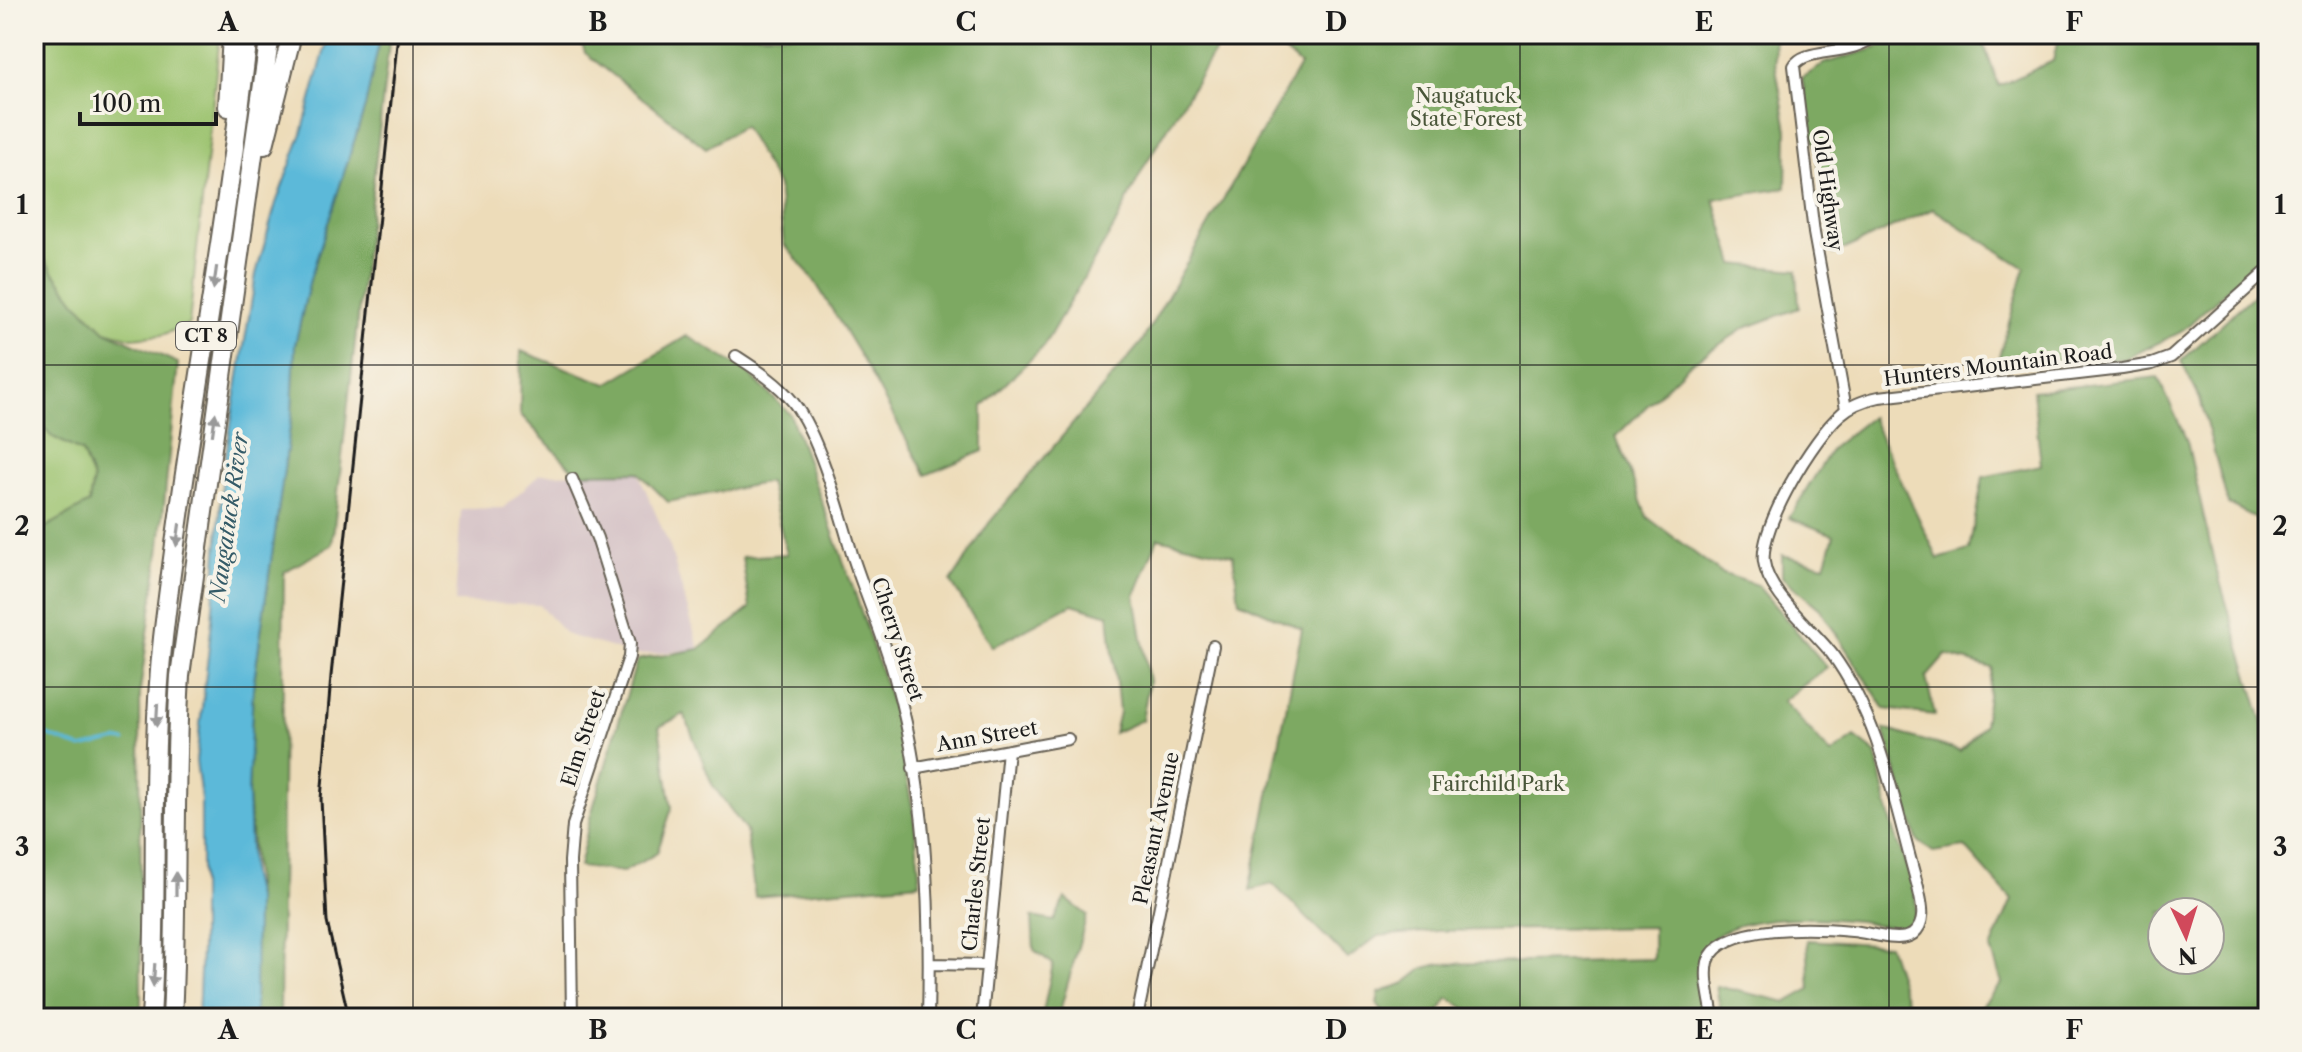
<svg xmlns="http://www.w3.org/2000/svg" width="2302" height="1052" viewBox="0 0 2302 1052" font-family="'Libre Caslon Text',serif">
<rect width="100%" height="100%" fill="#f7f3e8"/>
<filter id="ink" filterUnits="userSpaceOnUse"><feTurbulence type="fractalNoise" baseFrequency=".0125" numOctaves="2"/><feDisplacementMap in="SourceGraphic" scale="16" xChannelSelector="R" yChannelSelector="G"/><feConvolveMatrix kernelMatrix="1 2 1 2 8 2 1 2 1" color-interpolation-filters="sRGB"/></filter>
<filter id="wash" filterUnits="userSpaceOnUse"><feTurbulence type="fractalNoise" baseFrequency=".006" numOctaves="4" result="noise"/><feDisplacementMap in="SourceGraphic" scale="32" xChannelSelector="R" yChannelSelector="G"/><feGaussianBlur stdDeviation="1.8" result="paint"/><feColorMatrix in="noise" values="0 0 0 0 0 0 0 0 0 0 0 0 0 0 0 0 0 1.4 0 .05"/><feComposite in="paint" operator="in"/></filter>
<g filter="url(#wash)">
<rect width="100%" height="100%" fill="#eddcb9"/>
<path fill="#d2bec3" d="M638,472L670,547L699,649L638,655L567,635L539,605L455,602L461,509L503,508L540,474Z"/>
<path fill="#9cc36f" stroke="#5c7046" stroke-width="2" d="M34,34H220L189,324L162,335L132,338L105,331L76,302L34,246Z
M34,416L51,436L82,452L93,480L89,503L34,534Z"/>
<path fill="#7da962" stroke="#4c623f" stroke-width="2" fill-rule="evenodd" d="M380,34H390L332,545L284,572L280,1018H254L256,898L248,793L253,688L292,413L295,345L310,279L365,107Z
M579,34H1225L1145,165L1114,227L1043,347L983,406V451L926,475L862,359L814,280L784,244L778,186L743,126L706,148L585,53Z
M1264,34H1774L1775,62L1787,130L1786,188L1714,199L1734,264L1797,270L1799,308L1745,328L1691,363L1616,436L1647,517L1721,573L1757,585L1827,667L1783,701L1831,754L1855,737L1876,753C1882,776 1885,801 1892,824C1898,847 1923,896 1914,918C1911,924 1906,928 1900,928C1886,929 1871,922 1858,921C1818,917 1716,909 1701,957C1696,974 1703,1000 1705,1018H1482L1448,998L1436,1018H1387L1377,1004L1379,993L1405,983L1424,968L1439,964L1653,959V927L1438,931L1378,936L1348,959L1273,884L1250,890L1302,629L1239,601L1233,555L1158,538L1135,595L1149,682L1142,720L1114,733L1119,712L1109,615L1072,604L992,647L951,582L989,523L1141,343L1300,65Z
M1904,34H1980L1999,86L2053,61L2059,34H2268V252L2181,332L2125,359L1998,360L2025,268L1933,209L1834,254L1802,78L1826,63L1900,41Z
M34,246L76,302L105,331L178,363L160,546L140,691L141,1010L75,1005L72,1018H34V534L89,503L93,480L82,452L51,436L34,416Z
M2268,282V524L2228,504L2200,399L2181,361Z
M687,336L745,370L790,414L857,599L890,699L914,815L920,883L755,897L746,831L712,784L684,714L659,727L672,808L657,853L623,872L579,867L590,818L637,660L699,649L750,608L742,557L787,554L769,482L668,502L638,472L576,473L520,414L521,351L607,384Z
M2158,377L2187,441L2214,562L2268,740V1018H1971L2002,983L1991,949L2012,900L1965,847L1933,852L1917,840L1884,729L1960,751L1984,725L1992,668L1946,655L1926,678L1935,715L1885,709L1820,609L1782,577V555L1825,565L1834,535L1789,518L1833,447L1871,417L1938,559L1969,550L1983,477L2041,465L2033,391ZM2162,912H2210V960H2162Z
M1065,898L1087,915L1058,1018H1036L1043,1012L1053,964L1034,950L1032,917L1054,921Z
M1807,940L1888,945L1912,1018H1722L1716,986L1787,1002L1810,989Z"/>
<path fill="#5bb9d9" stroke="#3c6a7a" stroke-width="2" d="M329,34H381L365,107L310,279L295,345L292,413L253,688L248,793L251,876L256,898L255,1014L254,1018H198L201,950V799L196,761L212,620L223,471L256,274L276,203L302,133Z"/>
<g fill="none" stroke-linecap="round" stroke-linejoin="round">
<path stroke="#5bb9d9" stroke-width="3" d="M34,730L81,748L118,740L125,741"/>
</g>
</g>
<g filter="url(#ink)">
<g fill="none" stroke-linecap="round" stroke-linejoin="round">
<g stroke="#655f53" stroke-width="14">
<path id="street" d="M736,356C756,369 778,383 793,402C819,435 840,513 852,554C865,595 883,634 894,675C926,787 931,902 928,1018
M1846,409L1814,233L1794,66C1805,46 1852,58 1877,34
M572,479L597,538L630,643L629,657L573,825L570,861L572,1018
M913,768L1068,739
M929,964L986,965
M982,1018L1008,750
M1137,1018L1213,646
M1713,1018C1711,1001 1704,979 1708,962C1720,922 1820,928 1852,931C1869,932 1899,944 1913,934C1928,922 1921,902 1918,887C1895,808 1882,722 1832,654C1812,628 1768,594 1764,562C1759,527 1814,437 1841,414C1852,404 1865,400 1879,397L2122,369L2152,364L2171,357L2268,270"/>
</g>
<g stroke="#655f53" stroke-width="22">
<path id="highway" d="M228,107L232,34
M264,145L292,34
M151,1018C159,891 149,764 163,638C186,436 226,236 248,34
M172,1018C178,904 173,790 180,676L270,34"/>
</g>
<use href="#street" stroke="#fff" stroke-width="10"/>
<use href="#highway" stroke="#fff" stroke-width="18"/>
<path stroke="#1c1c1c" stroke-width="3" d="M349,1018L327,922L321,799L331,676L398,34"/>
</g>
<defs><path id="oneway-solid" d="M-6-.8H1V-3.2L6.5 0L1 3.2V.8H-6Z" transform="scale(2)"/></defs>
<g fill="#999">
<use href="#oneway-solid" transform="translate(215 278) rotate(98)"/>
<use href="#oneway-solid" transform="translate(214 424) rotate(-82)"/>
<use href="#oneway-solid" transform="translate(178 535) rotate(98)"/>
<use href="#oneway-solid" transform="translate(157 715) rotate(93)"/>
<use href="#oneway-solid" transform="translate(176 884) rotate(-90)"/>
<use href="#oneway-solid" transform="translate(154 975) rotate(94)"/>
</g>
</g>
<path fill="none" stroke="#1c1c1c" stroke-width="2" stroke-opacity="0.55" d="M413,34V1018M782,34V1018M1151,34V1018M1520,34V1018M1889,34V1018M34,365H2268M34,687H2268"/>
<g text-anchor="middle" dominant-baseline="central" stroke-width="8" stroke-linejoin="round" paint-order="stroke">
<rect fill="#f7f3e8" stroke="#5e5c59" stroke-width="2" x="176" y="322" width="60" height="28" rx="6"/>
<g font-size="18" font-weight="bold" fill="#1c1c1c">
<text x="206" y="336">CT 8</text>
</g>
<g font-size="20" fill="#495639" stroke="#f7f3e8">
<text x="1466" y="96">Naugatuck<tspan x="1466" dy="23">State Forest</tspan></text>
<text x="1498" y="784">Fairchild Park</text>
</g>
<g font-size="20" fill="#1c1c1c" stroke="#f7f3e8">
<text transform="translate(1828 190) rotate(82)">Old Highway</text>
<text transform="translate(1998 365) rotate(-7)">Hunters Mountain Road</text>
<text transform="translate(898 639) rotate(72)">Cherry Street</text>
<text transform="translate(987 736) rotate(-10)">Ann Street</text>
<text transform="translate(583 738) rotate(-72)">Elm Street</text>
<text transform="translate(1156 828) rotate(-78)">Pleasant Avenue</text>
<text transform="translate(976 884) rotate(-84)">Charles Street</text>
</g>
<g font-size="22" font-style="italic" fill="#355b68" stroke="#f7f3e8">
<text transform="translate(229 517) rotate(-82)">Naugatuck River</text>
</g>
</g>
<rect width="2302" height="1052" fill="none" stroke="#f7f3e8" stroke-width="88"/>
<g transform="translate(2186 936) rotate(176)"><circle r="38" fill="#f7f3e8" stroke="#9f9d96" stroke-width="2"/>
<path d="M0-6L14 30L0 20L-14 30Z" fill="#d1495b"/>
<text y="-12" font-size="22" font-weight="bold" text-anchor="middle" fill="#1c1c1c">N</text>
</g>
<path d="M80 112v12h136v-12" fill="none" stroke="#1c1c1c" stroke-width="4"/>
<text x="92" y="112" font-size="24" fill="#1c1c1c" stroke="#f7f3e8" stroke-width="6" paint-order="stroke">100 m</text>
<rect x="44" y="44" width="2214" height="964" fill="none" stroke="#1c1c1c" stroke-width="3"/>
<g font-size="26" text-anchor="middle" font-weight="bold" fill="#1c1c1c">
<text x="228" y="31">A</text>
<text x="598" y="31">B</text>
<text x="966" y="31">C</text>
<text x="1336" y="31">D</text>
<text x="1704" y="31">E</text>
<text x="2074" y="31">F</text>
<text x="22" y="214">1</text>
<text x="2280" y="214">1</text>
<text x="22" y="535">2</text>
<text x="2280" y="535">2</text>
<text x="22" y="856">3</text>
<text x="2280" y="856">3</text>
<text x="228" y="1039">A</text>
<text x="598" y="1039">B</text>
<text x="966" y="1039">C</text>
<text x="1336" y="1039">D</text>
<text x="1704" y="1039">E</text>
<text x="2074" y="1039">F</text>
</g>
</svg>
